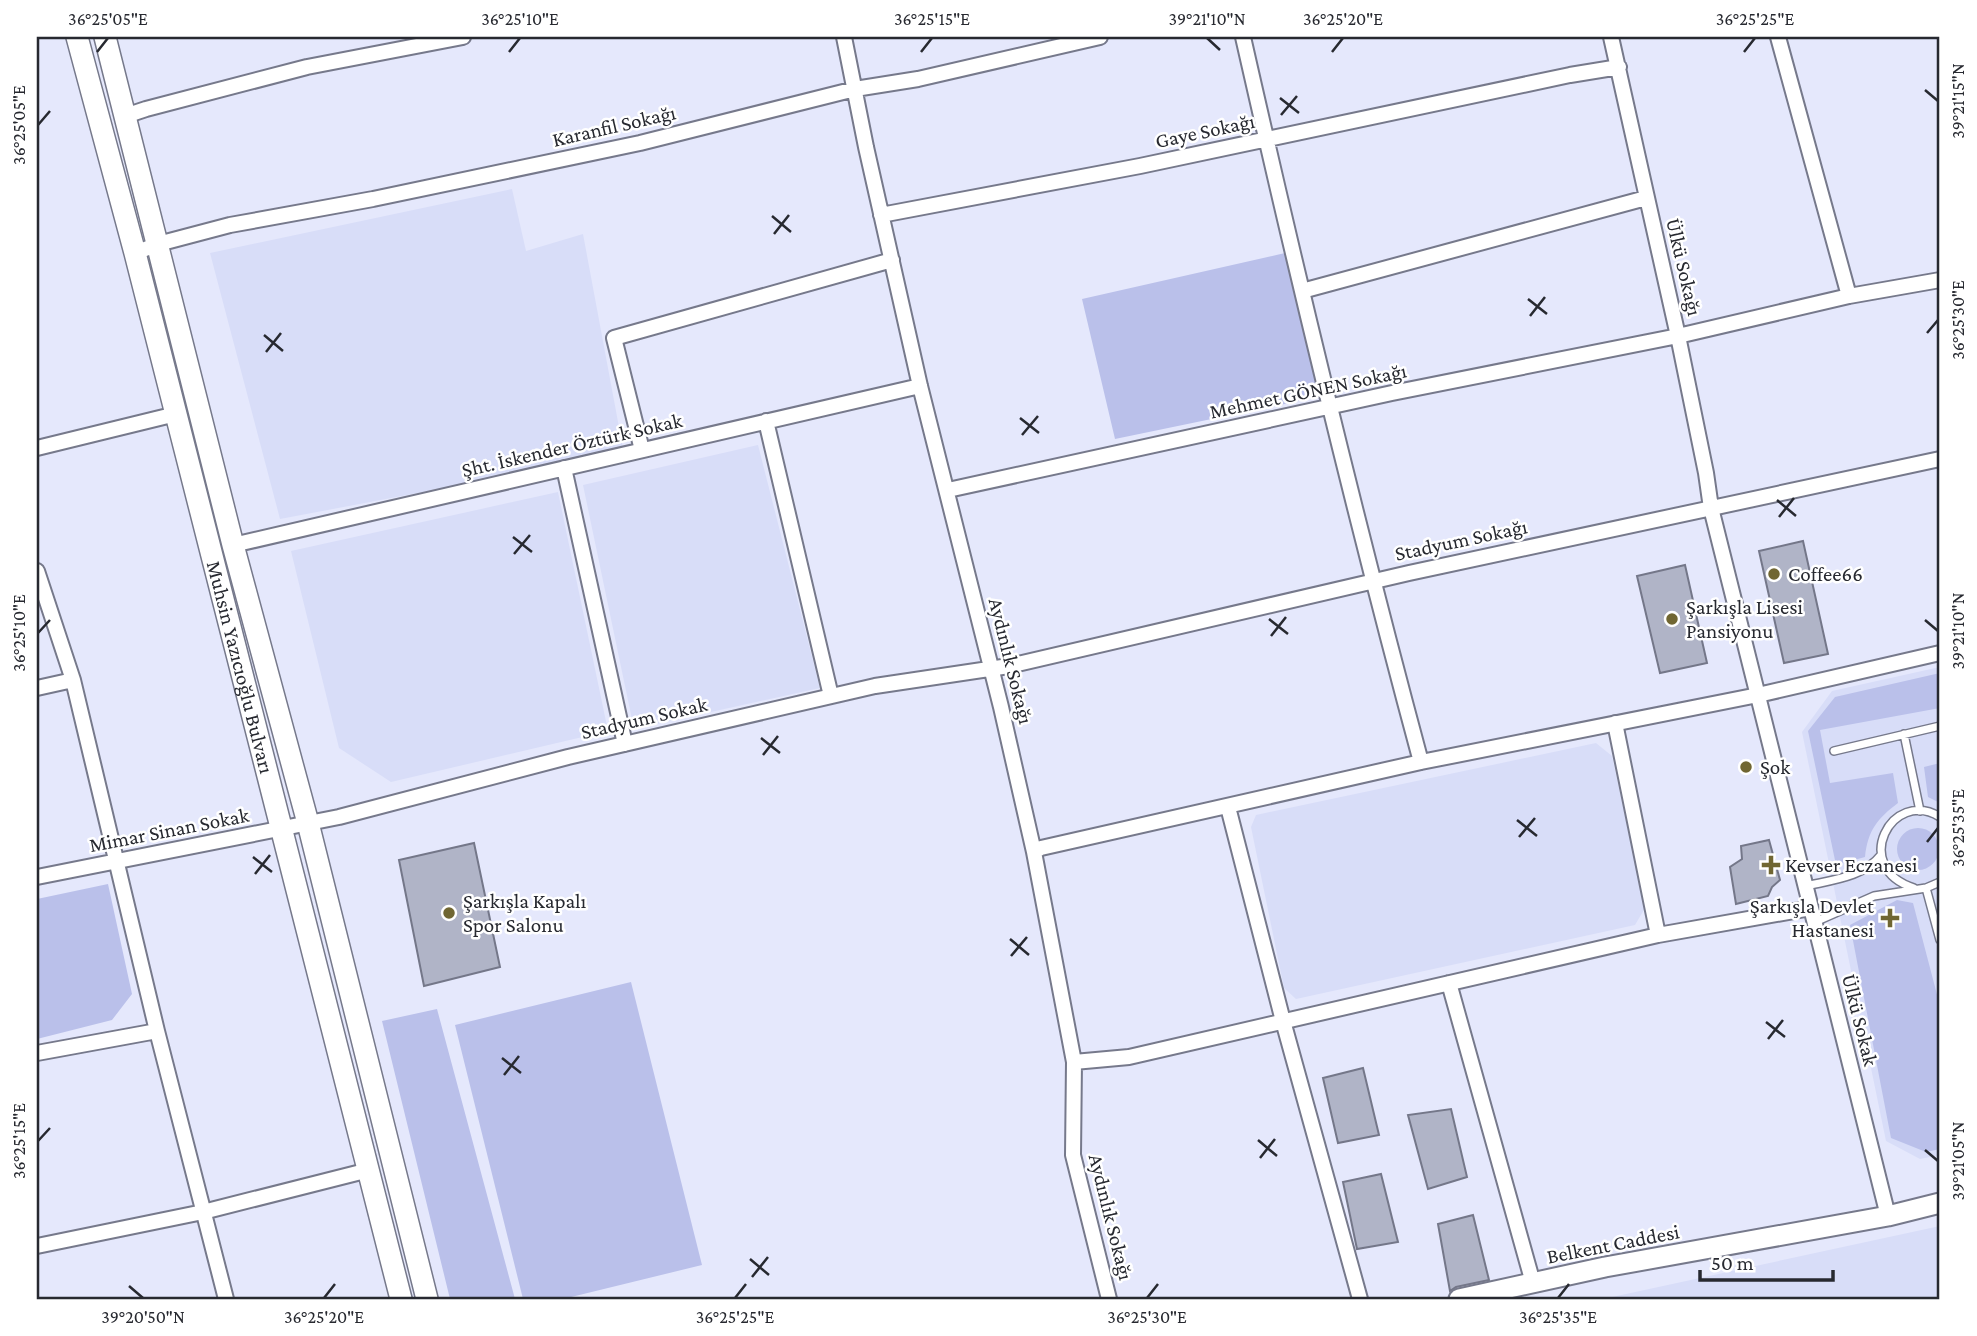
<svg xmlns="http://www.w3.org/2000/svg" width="1977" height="1336" viewBox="0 0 1977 1336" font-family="'Crimson Pro',serif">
<rect width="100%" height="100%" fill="#e5e8fc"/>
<path fill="#d8ddf8" d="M512,189L526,251L583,234L624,454L280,519L210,253Z
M758,445L820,688L634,729L583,485Z
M558,492L608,731L391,782L339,748L291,551Z
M1940,667V1155L1920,1159L1886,1141L1802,732L1832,691Z
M1596,743L1612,756L1645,908L1635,925L1296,999L1284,988L1251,827L1256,815Z
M1940,1226V1299H1603Z"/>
<path fill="#bac0ea" d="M1294,251L1328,395L1115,439L1082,299Z
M1940,673V708L1820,730L1830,783L1893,773L1898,803C1877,819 1868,830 1865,857L1836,865L1808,731L1835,697Z
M1940,763V803L1928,797L1924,767Z
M1897 849a21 21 0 1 1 42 0a21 21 0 1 1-42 0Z
M108,884L132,994L112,1020L37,1039V899Z
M1897,900L1913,903L1940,1006V1149L1926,1152L1891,1138L1850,925Z
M631,982L702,1265L563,1299H523L455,1025Z
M437,1009L515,1299H450L382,1021Z"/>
<path fill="#b0b4c7" stroke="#747789" stroke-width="2" d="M1803,541L1828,654L1784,663L1759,551Z
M1685,565L1707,663L1660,673L1637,576Z
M1769,840L1780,880L1772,887L1768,896L1736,904L1730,867L1742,859L1741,846Z
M474,843L500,967L424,986L399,860Z
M1363,1068L1379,1135L1338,1143L1323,1078Z
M1451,1109L1467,1177L1428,1189L1408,1115Z
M1381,1174L1398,1242L1357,1249L1343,1182Z
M1473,1215L1489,1280L1456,1287L1450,1291L1438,1224Z"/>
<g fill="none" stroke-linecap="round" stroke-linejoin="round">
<g stroke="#76798b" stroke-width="10">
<path id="service" d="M1904,734L1920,811
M1834,751L1940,726
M1806,886C1832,880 1864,877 1881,855
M1914,888C1850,868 1891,787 1940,817
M1926,888L1940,940
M1815,922L1874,896L1926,888L1940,882"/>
</g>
<g stroke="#76798b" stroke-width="18">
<path id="minor" d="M844,37L866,147L920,386L1001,707L1034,852L1074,1062L1073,1155L1109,1299
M1243,37C1298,280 1356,521 1421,762
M1611,37L1678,336L1706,473L1711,508L1888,1216
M1778,37L1849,296
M125,116L146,109L307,67L463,37
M881,215L1140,166L1570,75L1619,67
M135,253L158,244L230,225L373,199L640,143L855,89L918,79L1100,37
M1302,291L1646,198
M766,421L831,696
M37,448L176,414
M642,450L614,338L892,260
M564,468L625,744
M948,490L1392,393L1678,336L1849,296L1940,280
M233,545L920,386
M37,571L73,680L157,1031L226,1299
M37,688L73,680
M1615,723L1658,935
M1228,807L1283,1021L1360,1299
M1034,852L1041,848L1421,762L1758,695L1940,653
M37,877L339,817L568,757L875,686L1009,666L1409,573L1940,459
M1449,983L1533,1283
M37,1053L157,1031
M1074,1062L1129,1057L1658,935L1811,908
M37,1246L203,1212L369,1170"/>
</g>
<g stroke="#76798b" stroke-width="23">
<path id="tertiary" d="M1459,1299L1605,1267L1888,1216L1940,1203"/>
</g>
<g stroke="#76798b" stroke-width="24">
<g id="secondary">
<path id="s1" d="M77,37L135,253L401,1299"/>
<path d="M105,37L233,545L308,823L427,1299"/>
</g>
</g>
<use href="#service" stroke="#fff" stroke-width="7"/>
<use href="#minor" stroke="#fff" stroke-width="14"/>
<use href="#tertiary" stroke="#fff" stroke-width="19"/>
<use href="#secondary" stroke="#fff" stroke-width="21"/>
</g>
<path fill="none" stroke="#272930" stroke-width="2.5" d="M1207,38L1220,50M97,52L108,38M509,52L520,38M921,52L932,38M1332,52L1343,38M1744,52L1755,38M1925,90L1938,101M1280,98L1299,113M1281,115L1297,96M38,125L50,111M772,216L791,232M774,234L789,215M1528,299L1547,314M1530,316L1545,297M1927,333L1938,320M264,335L283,351M266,352L281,333M1020,418L1039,433M1022,435L1038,416M1777,500L1796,516M1779,517L1794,498M513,537L532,552M514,554L530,535M1269,619L1288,634M1925,620L1938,631M38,633L50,620M1271,636L1286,617M761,738L780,753M763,755L778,736M1517,820L1537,836M1519,837L1535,818M1927,842L1938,828M253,857L272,872M255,874L270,855M1010,939L1029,955M1011,956L1027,937M1766,1022L1785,1037M1768,1039L1783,1020M502,1058L521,1073M504,1075L519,1056M1258,1140L1277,1156M38,1141L50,1128M1925,1150L1938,1161M1260,1158L1275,1139M750,1259L769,1275M752,1277L768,1257M129,1286L143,1298M324,1298L335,1284M735,1298L746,1284M1147,1298L1158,1284M1558,1298L1569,1284"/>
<g fill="#706632" stroke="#fff" stroke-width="2.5">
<circle cx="1774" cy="574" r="7"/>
<circle cx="1672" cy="619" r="7"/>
<circle cx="1746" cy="767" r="7"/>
<path d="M1767.5 854.5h7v7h7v7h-7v7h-7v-7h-7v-7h7z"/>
<circle cx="449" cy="913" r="7"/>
<path d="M1886.5 907.5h7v7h7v7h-7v7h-7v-7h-7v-7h7z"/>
</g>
<g text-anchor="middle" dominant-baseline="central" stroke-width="5" stroke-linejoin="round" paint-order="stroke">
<g font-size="21" fill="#272930" stroke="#fff">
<text transform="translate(614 126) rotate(-13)">Karanfil Sokağı</text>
<text transform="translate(1205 131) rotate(-12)">Gaye Sokağı</text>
<text transform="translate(1684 267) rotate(77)">Ülkü Sokağı</text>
<text transform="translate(1308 391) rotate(-12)">Mehmet GÖNEN Sokağı</text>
<text transform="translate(572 445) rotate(-13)">Şht. İskender Öztürk Sokak</text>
<text transform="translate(1461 540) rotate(-12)">Stadyum Sokağı</text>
<text transform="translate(1011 661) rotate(76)">Aydınlık Sokağı</text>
<text stroke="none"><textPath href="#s1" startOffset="651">Muhsin Yazıcıoğlu Bulvarı</textPath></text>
<text transform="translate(644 718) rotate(-13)">Stadyum Sokak</text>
<text transform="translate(169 830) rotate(-11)">Mimar Sinan Sokak</text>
<text transform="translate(1860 1020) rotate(76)">Ülkü Sokak</text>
<text transform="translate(1111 1217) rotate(76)">Aydınlık Sokağı</text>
<text transform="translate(1613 1244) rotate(-11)">Belkent Caddesi</text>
</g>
<g font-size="21" fill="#272930" stroke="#fff" text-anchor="start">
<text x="1788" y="574">Coffee66</text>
<text x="1686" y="607">Şarkışla Lisesi<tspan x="1686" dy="24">Pansiyonu</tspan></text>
<text x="1760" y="767">Şok</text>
<text x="1785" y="865">Kevser Eczanesi</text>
<text x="463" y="901">Şarkışla Kapalı<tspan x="463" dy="24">Spor Salonu</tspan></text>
<text x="1874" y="906" text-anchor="end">Şarkışla Devlet<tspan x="1874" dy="24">Hastanesi</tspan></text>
</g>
</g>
<rect width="1977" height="1336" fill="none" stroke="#ffffff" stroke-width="77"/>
<path d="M1700 1270v10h133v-10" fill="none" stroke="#272930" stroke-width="3.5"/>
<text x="1711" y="1270" font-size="21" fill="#272930" stroke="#ffffff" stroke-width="5" paint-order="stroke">50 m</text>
<rect x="38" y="38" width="1900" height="1260" fill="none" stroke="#272930" stroke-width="2.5"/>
<g font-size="18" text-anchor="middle" fill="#272930">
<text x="108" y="25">36°25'05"E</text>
<text x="520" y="25">36°25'10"E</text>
<text x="932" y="25">36°25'15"E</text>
<text x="1207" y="25">39°21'10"N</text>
<text x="1343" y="25">36°25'20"E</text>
<text x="1755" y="25">36°25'25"E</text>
<text transform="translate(1958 101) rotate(-90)" y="6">39°21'15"N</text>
<text transform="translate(19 125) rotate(-90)" y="6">36°25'05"E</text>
<text transform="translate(1958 320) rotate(-90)" y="6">36°25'30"E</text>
<text transform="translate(1958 631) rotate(-90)" y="6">39°21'10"N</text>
<text transform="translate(19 633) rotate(-90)" y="6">36°25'10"E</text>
<text transform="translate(1958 828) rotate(-90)" y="6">36°25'35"E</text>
<text transform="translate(19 1141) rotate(-90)" y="6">36°25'15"E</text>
<text transform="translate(1958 1161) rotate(-90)" y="6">39°21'05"N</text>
<text x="143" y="1323">39°20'50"N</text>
<text x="324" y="1323">36°25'20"E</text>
<text x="735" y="1323">36°25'25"E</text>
<text x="1147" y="1323">36°25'30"E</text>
<text x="1558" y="1323">36°25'35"E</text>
</g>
</svg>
